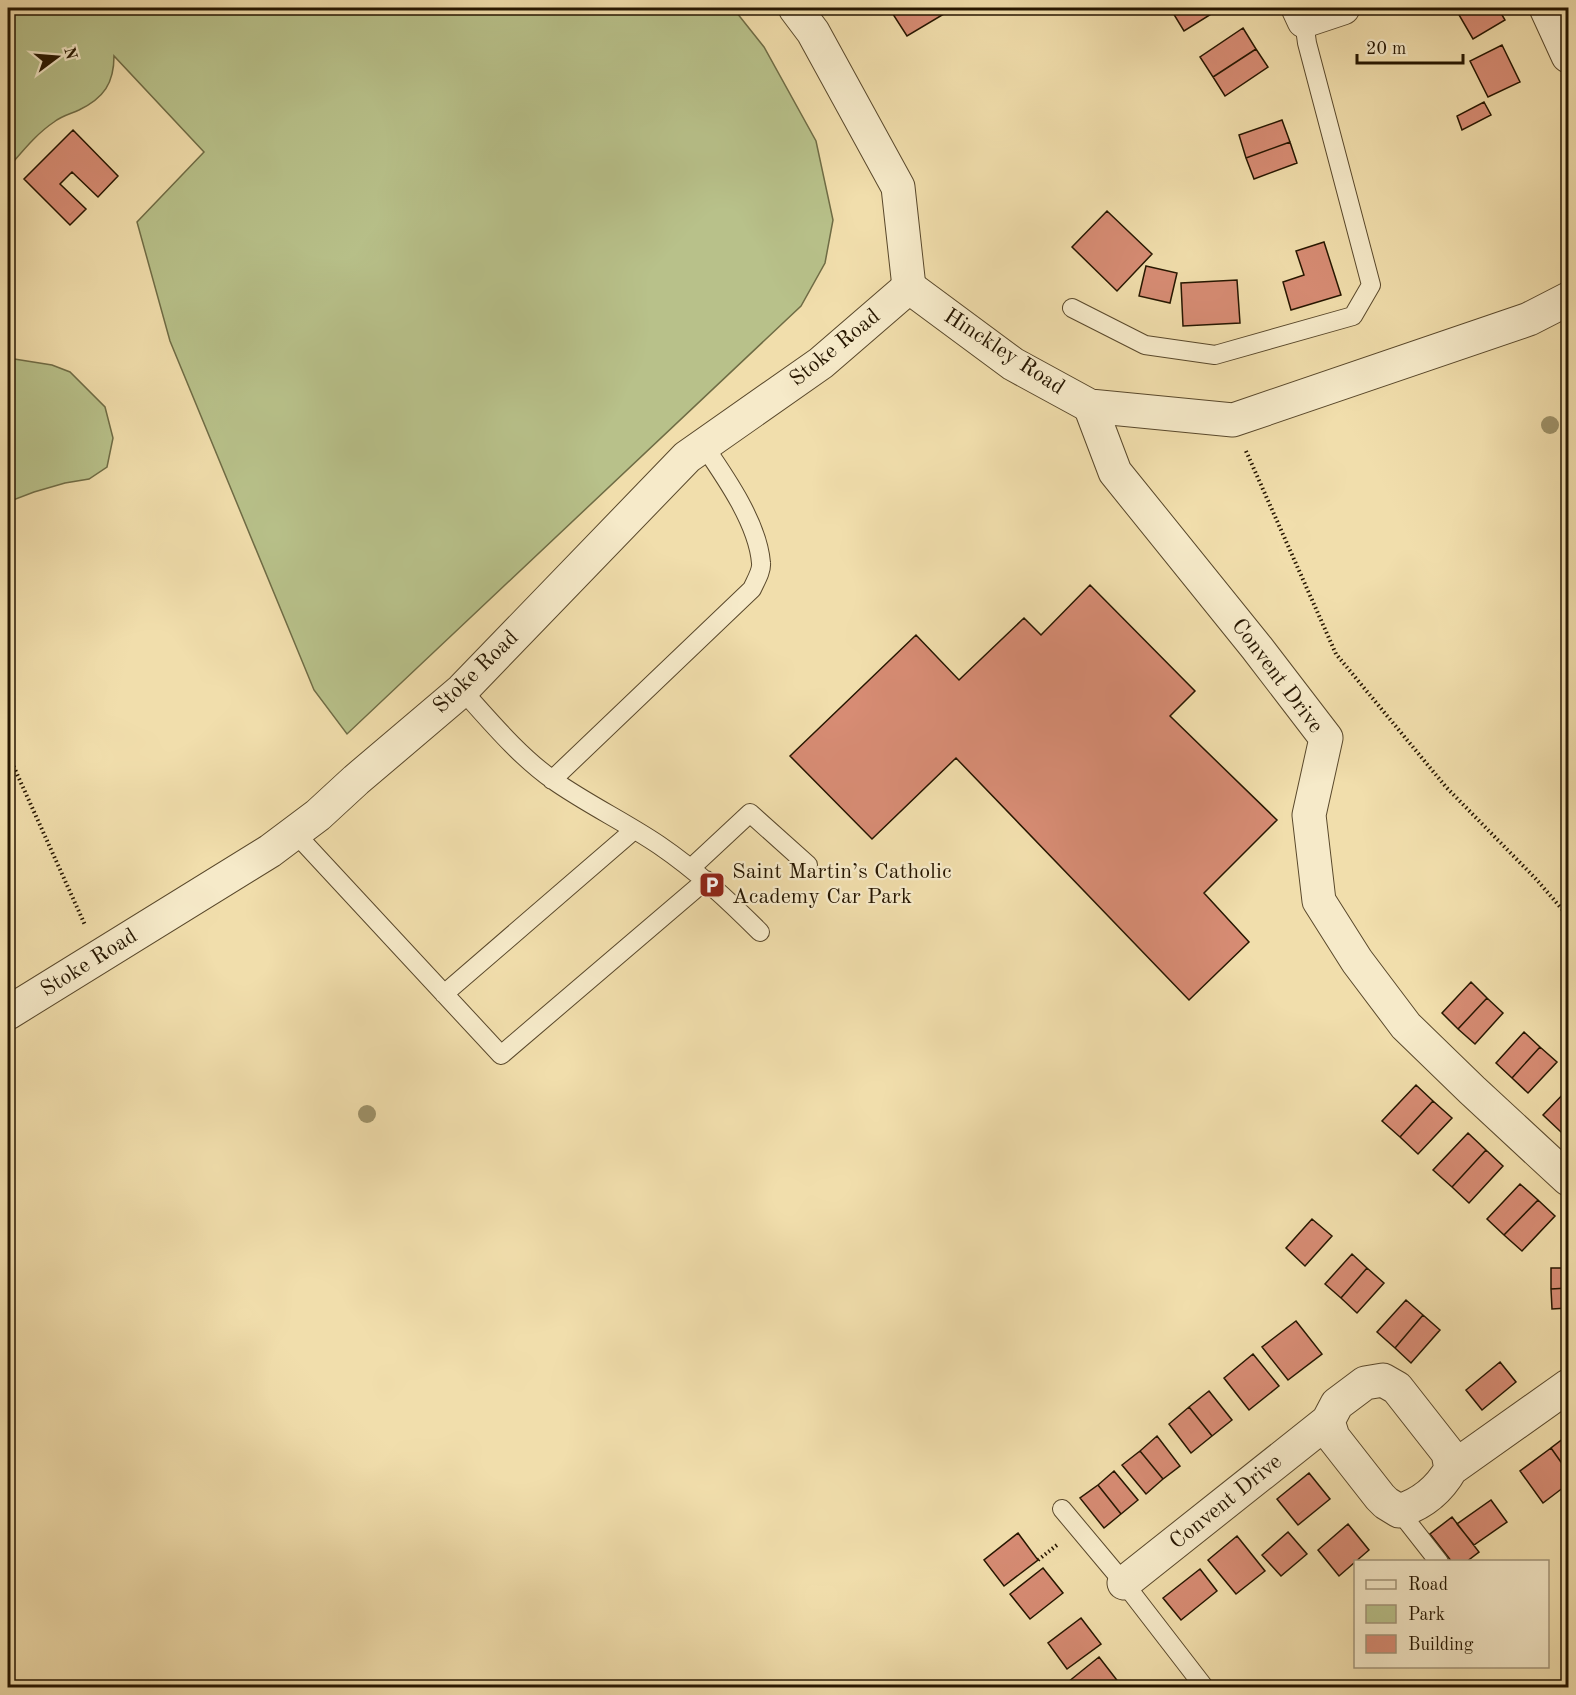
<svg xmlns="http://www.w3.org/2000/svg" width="1576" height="1695" viewBox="0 0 1576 1695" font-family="'Old Standard TT',serif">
<rect width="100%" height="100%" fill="#f1deac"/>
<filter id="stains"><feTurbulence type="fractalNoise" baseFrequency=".00333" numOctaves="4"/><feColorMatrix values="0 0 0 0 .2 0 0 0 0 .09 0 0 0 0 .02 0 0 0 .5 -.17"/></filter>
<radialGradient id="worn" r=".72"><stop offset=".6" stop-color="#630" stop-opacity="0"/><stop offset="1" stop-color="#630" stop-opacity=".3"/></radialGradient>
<path fill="#b8c18a" stroke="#6f6c45" stroke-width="1.5" d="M8,8H733L764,47L816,141L833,220L825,263L801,306L347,734L314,690L170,341L137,222L204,152L114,56C114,83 104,98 79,110C70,114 61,116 54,122C36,134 22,152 8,168Z
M8,358L52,365L70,372L105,407L113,438L107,467L89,479L65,483L34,492L8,502Z"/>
<path fill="#d78c74" stroke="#261600" stroke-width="1.5" d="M889,8H954L907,36Z
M1170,8H1221L1184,31Z
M1455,8H1498L1505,20L1473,39Z
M1243,28L1256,49L1213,77L1200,57Z
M1502,45L1520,82L1488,97L1470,61Z
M1256,49L1268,67L1225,96L1213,77Z
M1484,102L1491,115L1462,130L1457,116Z
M1282,120L1290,142L1246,158L1239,135Z
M73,130L118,176L98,197L72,172L60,184L86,209L70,225L24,179Z
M1290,142L1297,163L1254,179L1246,158Z
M1107,211L1152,254L1117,291L1072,247Z
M1324,242L1341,295L1291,310L1283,282L1304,275L1296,251Z
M1146,266L1177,273L1170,303L1139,296Z
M1237,280L1240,323L1183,326L1181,283Z
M1090,585L1195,691L1170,716L1277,820L1204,893L1249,942L1189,1000L956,758L872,839L790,756L916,635L959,680L1024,618L1041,635Z
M1471,982L1487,998L1458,1029L1442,1013Z
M1487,998L1503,1013L1475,1044L1458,1029Z
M1524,1032L1540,1047L1512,1078L1496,1063Z
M1540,1047L1557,1062L1528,1093L1512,1078Z
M1416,1085L1433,1101L1400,1137L1382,1121Z
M1568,1089V1124L1561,1132L1543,1115Z
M1433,1101L1452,1118L1418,1154L1400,1137Z
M1468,1133L1486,1150L1452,1187L1433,1170Z
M1486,1150L1503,1166L1469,1203L1452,1187Z
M1520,1184L1538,1200L1504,1235L1487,1219Z
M1538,1200L1555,1216L1522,1251L1504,1235Z
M1312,1219L1332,1236L1305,1266L1286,1248Z
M1352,1254L1367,1268L1341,1298L1325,1284Z
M1367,1268L1384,1283L1357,1313L1341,1298Z
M1551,1268H1568V1288L1551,1289Z
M1568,1288V1308L1552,1309L1551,1289Z
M1406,1300L1423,1315L1395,1348L1377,1332Z
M1423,1315L1440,1330L1411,1363L1395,1348Z
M1296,1321L1322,1354L1288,1380L1262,1347Z
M1253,1354L1279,1386L1249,1410L1224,1378Z
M1500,1362L1516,1382L1482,1410L1466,1390Z
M1209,1391L1232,1420L1212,1436L1189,1407Z
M1189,1407L1212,1436L1191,1453L1169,1424Z
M1568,1435V1472L1551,1448Z
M1157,1436L1180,1466L1163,1479L1140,1451Z
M1551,1448L1568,1472V1484L1543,1503L1520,1471Z
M1140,1451L1163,1479L1146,1494L1122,1465Z
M1114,1471L1138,1500L1121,1514L1098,1485Z
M1309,1473L1330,1499L1298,1525L1277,1499Z
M1098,1485L1121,1514L1104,1528L1080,1498Z
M1491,1500L1507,1522L1474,1545L1457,1524Z
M1452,1517L1479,1552L1466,1562H1452L1430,1534Z
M1348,1524L1369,1550L1339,1576L1318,1550Z
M1288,1532L1307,1554L1281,1576L1262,1555Z
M1018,1533L1038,1560L1004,1586L984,1560Z
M1237,1536L1265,1571L1236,1594L1208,1560Z
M1043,1568L1063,1593L1030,1619L1010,1594Z
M1200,1569L1217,1591L1181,1620L1163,1598Z
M1081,1618L1101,1644L1067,1669L1048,1643Z
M1099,1657L1123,1688H1073L1068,1682Z"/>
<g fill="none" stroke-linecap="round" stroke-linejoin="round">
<g stroke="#59482b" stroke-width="20">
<path id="service" d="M1072,308L1145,345L1215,355L1353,316L1371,285L1307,43L1304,21
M462,690C490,721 519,756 553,780C587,804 625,822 659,845C697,871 728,900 760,932
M552,780L752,589C755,582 762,571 761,563C758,524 726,478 704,446
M294,832L501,1055L706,880
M691,868L750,813L808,865
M444,994L634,830
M1062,1509L1124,1583L1205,1688
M1399,1511L1439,1562"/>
</g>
<g stroke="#59482b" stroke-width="35">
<path id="minor" d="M795,8L813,32L898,187L909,287
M1298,8L1304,21L1343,8
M1546,8L1568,56
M1090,406L1115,472L1257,648L1326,738L1309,815L1319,901L1357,961L1406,1026L1472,1090L1568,1179
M1451,1469L1448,1453L1397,1388L1383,1380L1365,1383L1337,1404L1328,1421L1333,1437L1380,1497L1386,1503L1399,1511C1422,1504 1439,1490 1451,1469L1568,1386
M1124,1583L1328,1421"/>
</g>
<g stroke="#59482b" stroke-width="35">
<path id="tertiary" d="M8,1013L270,851L318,815L356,780L462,690L687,457L821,363L909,287L1013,364L1090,406L1233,420L1529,319L1568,299"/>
</g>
<path stroke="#261600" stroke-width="4" stroke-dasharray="1.5 3" stroke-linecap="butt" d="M1246,451L1336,654L1446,787L1536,879L1568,916
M8,754L85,925
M1038,1560L1057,1545"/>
<use href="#service" stroke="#f6eac9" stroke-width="18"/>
<use href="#minor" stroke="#f6eac9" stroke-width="33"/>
<use href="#tertiary" stroke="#f6eac9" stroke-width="33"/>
</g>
<g fill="#9d9168">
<circle cx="1550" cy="425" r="9"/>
<circle cx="367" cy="1114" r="9"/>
</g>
<defs>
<g id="parking-square" transform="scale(1.35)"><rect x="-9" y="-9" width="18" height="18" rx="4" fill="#8f2418" stroke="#f6eac9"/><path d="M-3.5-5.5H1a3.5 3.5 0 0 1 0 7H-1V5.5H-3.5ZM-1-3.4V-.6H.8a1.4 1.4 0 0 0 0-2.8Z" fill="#fff"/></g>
</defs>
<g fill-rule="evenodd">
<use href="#parking-square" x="712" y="885"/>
</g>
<g text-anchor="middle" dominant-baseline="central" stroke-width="4.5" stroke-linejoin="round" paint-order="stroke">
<g font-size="22" fill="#261600" stroke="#f6eac9">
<text transform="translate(835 348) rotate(-39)">Stoke Road</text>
<text transform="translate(1004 352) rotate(33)">Hinckley Road</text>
<text transform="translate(476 672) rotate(-44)">Stoke Road</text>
<text transform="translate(1277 676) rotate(53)">Convent Drive</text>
<text transform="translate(89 963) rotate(-32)">Stoke Road</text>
<text transform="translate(1226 1502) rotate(-39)">Convent Drive</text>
</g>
<g font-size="22" fill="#261600" stroke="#f6eac9" text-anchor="start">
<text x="732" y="872">Saint Martin’s Catholic<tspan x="732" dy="25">Academy Car Park</tspan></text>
</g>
</g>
<rect width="1576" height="1695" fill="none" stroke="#f1deac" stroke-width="30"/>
<rect x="9" y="9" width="1558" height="1677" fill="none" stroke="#261600" stroke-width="3"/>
<rect x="15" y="15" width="1546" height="1665" fill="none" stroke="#261600" stroke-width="1.5"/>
<rect x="1354" y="1560" width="195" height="108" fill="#f6eac9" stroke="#a39579" stroke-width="1.5"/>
<rect x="1366" y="1580" width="30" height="9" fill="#f6eac9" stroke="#a39579" stroke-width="1.5"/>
<text x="1408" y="1590" font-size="18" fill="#261600">Road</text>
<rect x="1366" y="1605" width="30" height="18" fill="#b8c18a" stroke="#a39579" stroke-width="1.5"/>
<text x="1408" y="1620" font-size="18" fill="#261600">Park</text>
<rect x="1366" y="1635" width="30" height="18" fill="#d78c74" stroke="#a39579" stroke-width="1.5"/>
<text x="1408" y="1650" font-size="18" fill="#261600">Building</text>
<g transform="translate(57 57) rotate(74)" stroke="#f6eac9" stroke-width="4.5" paint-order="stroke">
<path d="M0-4.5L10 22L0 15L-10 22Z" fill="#261600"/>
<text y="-9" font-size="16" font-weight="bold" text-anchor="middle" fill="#261600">N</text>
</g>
<path d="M1357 54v9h106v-9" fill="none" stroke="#261600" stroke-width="3"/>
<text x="1366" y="54" font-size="18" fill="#261600" stroke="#f6eac9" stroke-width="4.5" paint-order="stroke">20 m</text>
<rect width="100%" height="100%" filter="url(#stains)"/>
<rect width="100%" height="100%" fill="url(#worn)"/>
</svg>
